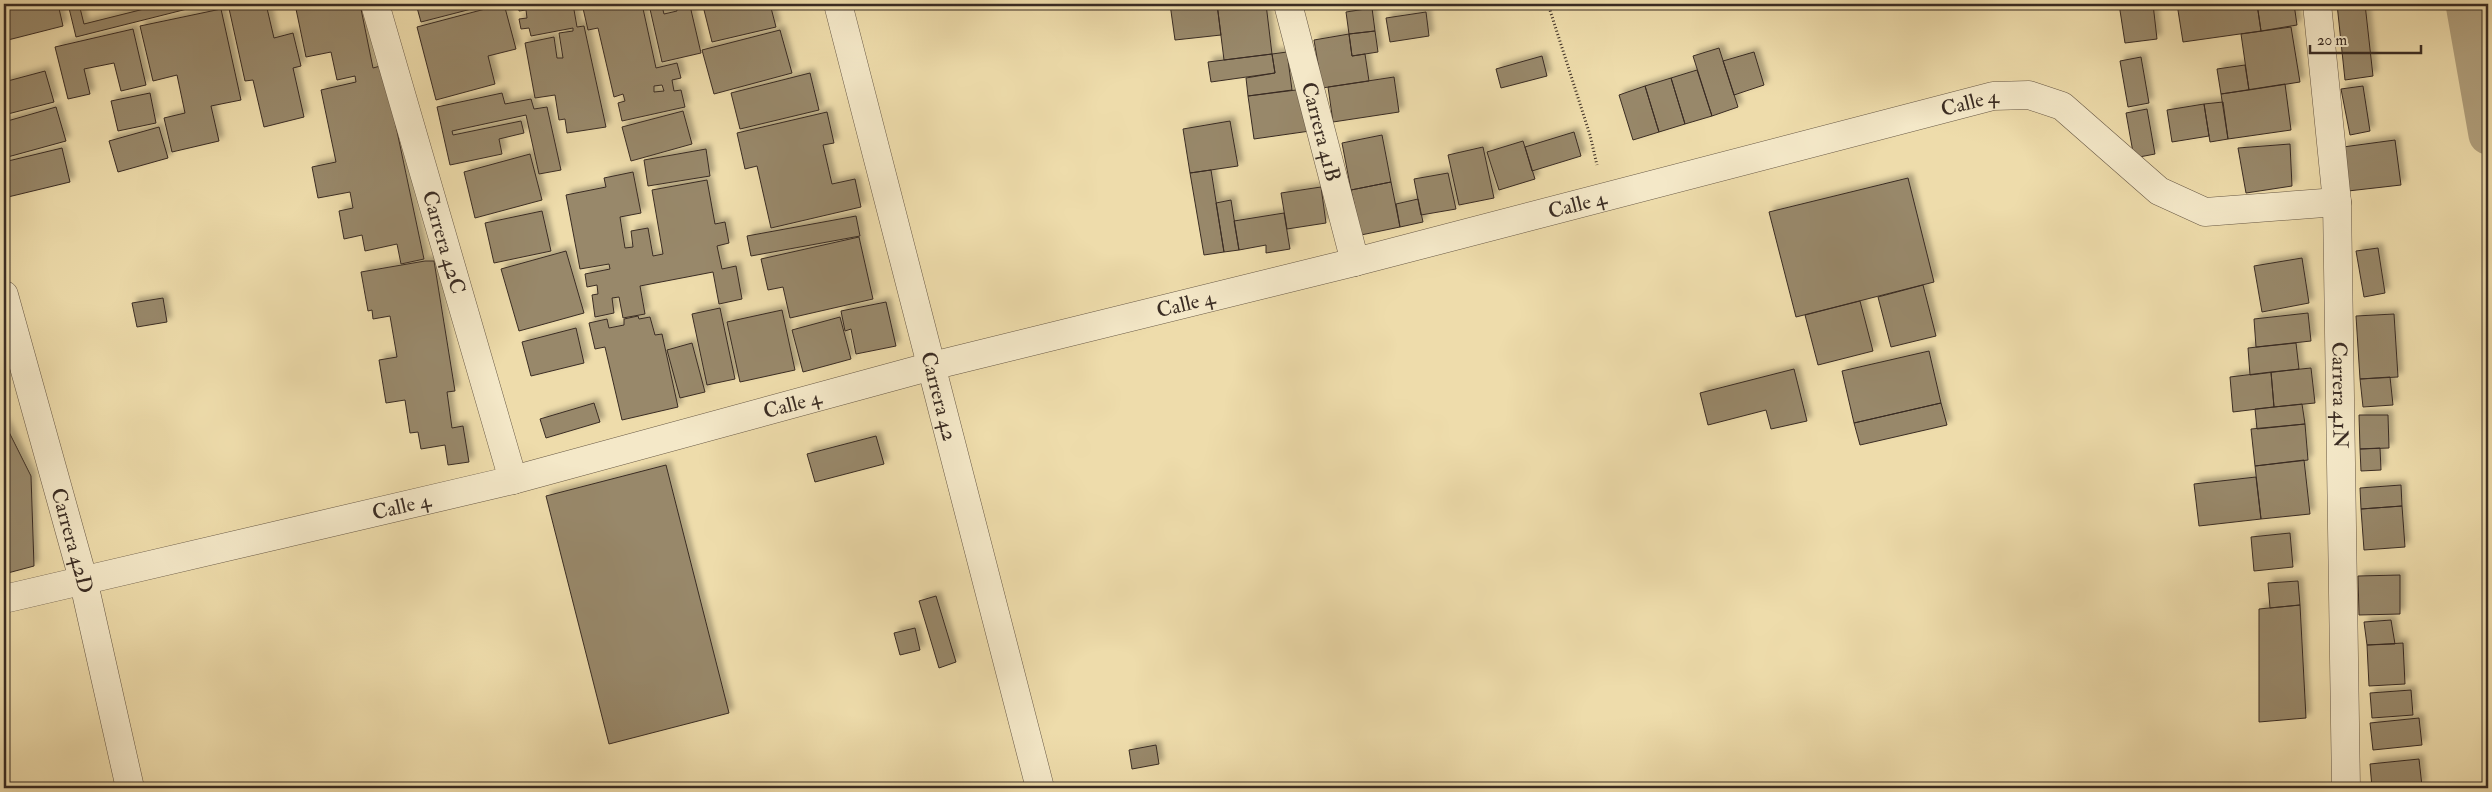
<svg xmlns="http://www.w3.org/2000/svg" width="2492" height="792" viewBox="0 0 2492 792" font-family="'IM FELL Double Pica',serif">
<defs>
<filter id="shadow"><feDropShadow dx="4.5" dy="-4.5" stdDeviation="2.5" flood-color="#0004"/></filter>
</defs>
<rect width="100%" height="100%" fill="#eedcab"/>
<filter id="stains"><feTurbulence type="fractalNoise" baseFrequency=".004" numOctaves="4"/><feColorMatrix values="0 0 0 0 .2 0 0 0 0 .09 0 0 0 0 .02 0 0 0 .5 -.17"/></filter>
<radialGradient id="worn" r=".72"><stop offset=".6" stop-color="#630" stop-opacity="0"/><stop offset="1" stop-color="#630" stop-opacity=".3"/></radialGradient>
<g fill="none" stroke-linecap="round" stroke-linejoin="round">
<path stroke="#b1a07d" stroke-width="39" d="M2465,4L2488,135"/>
</g>
<path fill="#98886a" stroke="#3a2c23" fill-rule="evenodd" filter="url(#shadow)" d="M4,4H58L63,26L4,41Z
M68,4H79L84,24L164,4H207L76,37Z
M228,4H266L274,38L293,33L301,66L293,68L304,117L264,127L253,80L245,81Z
M319,4H360L373,68L391,63L394,117L424,259L401,264L397,244L365,251L362,235L344,239L339,211L353,208L350,192L318,198L312,167L336,162L321,90L356,82L355,76L337,80L331,52L306,57L296,9Z
M416,4H483V6L421,22Z
M504,4L516,49L488,56L495,84L436,100L417,27Z
M518,4H573L577,27L584,26L606,127L567,133L565,119L559,120L555,95L535,98L525,43L554,37L557,58H563L559,33L573,31V28L531,36L529,28L521,29L519,19L527,18L526,10L519,11Z
M582,4H642L656,68L677,63L681,78L672,80L674,91L681,90L685,107L622,121L618,103L625,101L623,94L614,97L598,28L588,30ZM662,85L664,91L654,92V86Z
M676,4H770L776,27L712,42L703,6L691,10L701,53L662,62L650,9L662,6L664,14L677,11Z
M1170,4H1217L1221,35L1175,40Z
M1217,4H1266L1272,54L1224,60Z
M2119,4H2153L2157,39L2125,43Z
M2177,4H2257L2261,31L2183,42Z
M2257,4H2294L2297,25L2261,31Z
M2337,4H2365L2373,76L2345,80Z
M1372,8L1375,31L1349,34L1346,12Z
M221,9L241,100L211,106L219,141L172,152L164,118L185,113L177,75L153,81L140,26Z
M1426,12L1429,36L1390,42L1386,18Z
M2291,27L2300,82L2249,90L2241,34Z
M133,29L146,85L121,91L114,63L84,69L90,94L68,99L55,47Z
M780,30L792,73L714,94L702,50Z
M1375,31L1378,52L1352,56L1349,34Z
M1349,34L1352,56L1365,54L1369,81L1322,88L1314,40Z
M1719,48L1738,107L1712,116L1693,56Z
M1287,52L1292,90L1248,96L1246,78L1275,73L1272,54Z
M1754,52L1764,85L1734,95L1723,61Z
M1272,54L1275,73L1211,82L1208,62Z
M1542,56L1547,76L1501,88L1496,69Z
M2141,57L2149,103L2128,107L2120,61Z
M2245,65L2249,90L2221,94L2217,69Z
M1697,70L1712,116L1685,124L1671,78Z
M45,71L54,102L4,115V82Z
M810,73L819,110L740,129L731,93Z
M1394,77L1399,112L1333,122L1328,87Z
M1671,78L1685,124L1659,132L1645,86Z
M2285,84L2291,130L2228,139L2221,94Z
M1645,86L1659,132L1633,140L1619,95Z
M2363,86L2370,131L2350,135L2341,89Z
M1304,89L1310,131L1254,139L1248,96Z
M150,93L156,123L118,131L111,101Z
M502,93L505,104L531,99L534,109L547,107L561,170L539,174L526,115L452,131L453,135L521,121L524,133L499,139L502,154L450,165L437,107Z
M2223,102L2228,139L2210,142L2204,104Z
M2204,104L2209,136L2172,142L2167,110Z
M56,107L66,141L4,158V122Z
M2147,109L2155,154L2134,158L2126,113Z
M683,111L692,144L631,161L622,127Z
M827,112L834,143L823,145L832,184L855,179L861,207L771,228L757,166L745,169L737,133Z
M1230,121L1238,166L1190,173L1183,129Z
M159,127L168,158L118,172L109,141Z
M1574,132L1581,156L1532,171L1525,147Z
M1382,135L1391,182L1351,190L1342,143Z
M2395,140L2401,185L2348,191L2343,147Z
M1523,141L1535,179L1499,190L1487,152Z
M2290,144L2292,186L2246,193L2238,148Z
M1483,147L1494,198L1459,205L1448,155Z
M62,148L70,182L8,197L4,178V162Z
M706,149L710,176L648,186L644,160Z
M530,154L542,200L475,218L464,172Z
M1211,170L1224,252L1204,255L1190,173Z
M633,172L641,213L620,217L625,248L633,247L631,231L648,228L653,256L663,254L652,190L707,180L715,224L725,222L729,243L717,246L722,269L736,266L742,299L719,304L713,272L640,286L645,314L623,318L619,297L612,298L614,313L595,317L592,295L598,294L597,285L587,287L585,274L610,269L609,264L580,269L566,195L606,187L604,178Z
M1448,173L1456,209L1421,215L1414,179Z
M1908,178L1934,282L1796,317L1769,212Z
M1391,182L1400,227L1361,235L1351,190Z
M1321,187L1326,223L1287,229L1281,193Z
M1418,199L1423,222L1400,227L1396,204Z
M1231,200L1239,250L1224,252L1216,203Z
M542,211L551,251L494,263L485,223Z
M1284,213L1290,249L1266,253V245L1239,250L1234,221Z
M856,216L860,236L751,256L747,236Z
M859,237L873,299L790,318L783,287L768,290L761,259Z
M2378,248L2385,293L2364,297L2356,251Z
M566,251L584,313L519,331L501,269Z
M2302,258L2309,303L2262,312L2254,266Z
M425,261H434L455,391L447,392L452,428L463,426L469,462L448,465L445,445L421,449L418,432L410,433L405,400L386,403L379,360L397,357L390,316L373,319L372,310L368,311L361,272Z
M1923,285L1936,336L1891,347L1878,297Z
M163,298L167,322L137,327L132,303Z
M1860,301L1873,351L1818,365L1805,315Z
M886,302L896,346L856,354L851,329L845,331L841,311Z
M720,308L735,379L707,385L692,314Z
M782,310L795,370L740,382L727,322Z
M2308,313L2311,341L2256,347L2254,319Z
M2394,314L2398,377L2360,379L2356,316Z
M638,316L639,319L650,317L655,335L662,334L678,407L622,420L605,347L595,349L589,323L607,319L609,328L624,325V319Z
M840,317L851,359L803,372L792,330Z
M576,328L584,363L531,376L522,342Z
M692,343L705,392L680,398L667,350Z
M2296,343L2299,369L2250,375L2248,348Z
M1929,351L1941,403L1854,423L1842,371Z
M2311,368L2315,403L2274,407L2271,372Z
M1794,369L1807,421L1771,429L1766,410L1708,425L1700,393Z
M2271,372L2274,407L2233,412L2230,377Z
M2390,377L2393,405L2363,407L2360,379Z
M594,403L600,422L546,438L540,419Z
M1941,403L1947,425L1860,445L1854,423Z
M2302,404L2305,424L2257,429L2255,409Z
M2359,415H2388L2389,448L2360,449Z
M4,422L31,476L34,566L4,574Z
M2305,424L2308,460L2255,466L2251,429Z
M876,436L884,464L815,482L807,454Z
M2380,448L2381,470L2361,471L2360,449Z
M2304,460L2310,514L2261,519L2255,466Z
M666,465L729,713L609,744L546,496Z
M2256,477L2261,519L2199,526L2194,484Z
M2401,485L2402,506L2361,509L2360,488Z
M2402,506L2405,547L2364,550L2361,509Z
M2290,533L2293,567L2254,571L2251,537Z
M2400,575V614L2359,615L2358,576Z
M2298,581L2300,605L2270,608L2268,583Z
M936,596L956,662L939,668L919,601Z
M2300,605L2306,718L2259,722V609Z
M2391,620L2395,644L2367,645L2364,622Z
M915,628L920,650L900,655L894,633Z
M2403,643L2405,684L2369,686L2367,645Z
M2411,690L2413,715L2372,718L2370,693Z
M2419,718L2422,745L2373,750L2370,723Z
M1156,745L1159,764L1132,769L1129,750Z
M2419,759L2422,786L2372,788L2370,764Z"/>
<g fill="none" stroke-linecap="round" stroke-linejoin="round">
<g stroke="#675845" stroke-width="29">
<g id="minor">
<path id="s1" d="M375,4L513,480"/>
<path id="s2" d="M838,4L1040,788"/>
<path id="s3" d="M1288,4L1355,262"/>
<path id="s4" d="M2317,4L2337,202L2346,788"/>
<path id="s5" d="M4,295L83,579L130,788"/>
<path id="s6" d="M4,599L513,480L932,366L1355,262L1993,96L2029,95L2062,106L2159,191L2205,212L2337,202"/>
</g>
</g>
<path stroke="#3a2c23" stroke-width="3" stroke-dasharray="1 2.5" stroke-linecap="butt" d="M1548,4L1590,135L1597,165"/>
<use href="#minor" stroke="#f4e8c8" stroke-width="28"/>
</g>
<g text-anchor="middle" dominant-baseline="central" stroke-width="4" stroke-linejoin="round" paint-order="stroke">
<g font-size="21" fill="#3a2c23" stroke="#f4e8c8">
<text stroke="none"><textPath href="#s6" startOffset="2028">Calle 4</textPath></text>
<text stroke="none"><textPath href="#s3" startOffset="132">Carrera 41B</textPath></text>
<text stroke="none"><textPath href="#s6" startOffset="1622">Calle 4</textPath></text>
<text stroke="none"><textPath href="#s1" startOffset="248">Carrera 42C</textPath></text>
<text stroke="none"><textPath href="#s6" startOffset="1218">Calle 4</textPath></text>
<text stroke="none"><textPath href="#s4" startOffset="392">Carrera 41N</textPath></text>
<text stroke="none"><textPath href="#s2" startOffset="405">Carrera 42</textPath></text>
<text stroke="none"><textPath href="#s6" startOffset="812">Calle 4</textPath></text>
<text stroke="none"><textPath href="#s6" startOffset="408">Calle 4</textPath></text>
<text stroke="none"><textPath href="#s5" startOffset="255">Carrera 42D</textPath></text>
</g>
</g>
<rect width="2492" height="792" fill="none" stroke="#eedcab" stroke-width="20"/>
<rect x="5" y="5" width="2482" height="782" fill="none" stroke="#3a2c23" stroke-width="2.5"/>
<rect x="10" y="10" width="2472" height="772" fill="none" stroke="#3a2c23"/>
<path d="M2310 45v8h111v-8" fill="none" stroke="#3a2c23" stroke-width="2.5"/>
<text x="2317" y="45" font-size="15" fill="#3a2c23" stroke="#f4e8c8" stroke-width="4" paint-order="stroke">20 m</text>
<rect width="100%" height="100%" filter="url(#stains)"/>
<rect width="100%" height="100%" fill="url(#worn)"/>
</svg>
